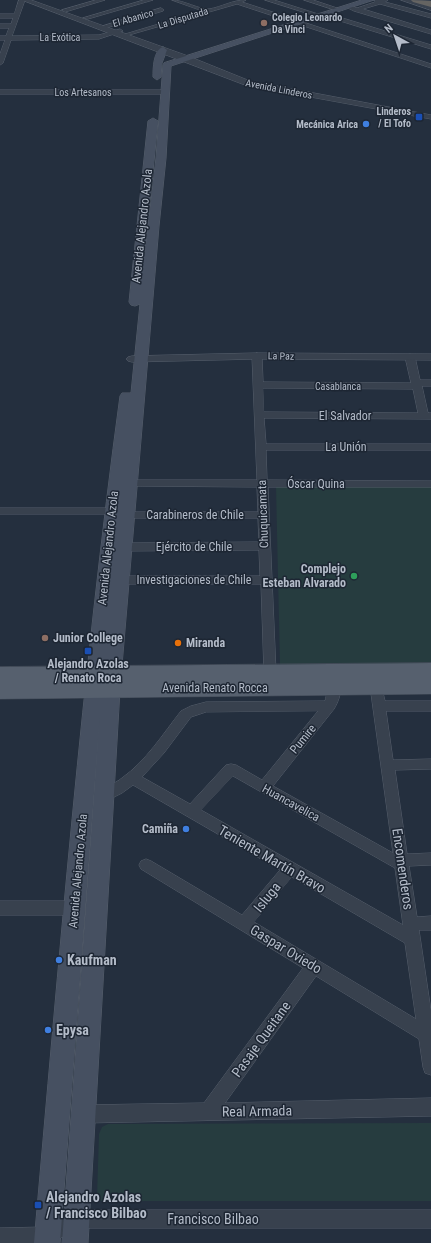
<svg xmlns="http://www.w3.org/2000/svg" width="431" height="1243" viewBox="0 0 431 1243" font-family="'Roboto Condensed',sans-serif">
<rect width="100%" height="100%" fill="#242f3e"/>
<path fill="#263c3f" d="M276,487H431V664L280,665Z
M431,1123V1201H101L97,1197L99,1134L102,1127L108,1124Z"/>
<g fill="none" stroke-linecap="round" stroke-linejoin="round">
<g stroke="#565f6c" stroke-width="1">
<path id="minor" d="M19,0H25L12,36L99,35L120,29L123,31L99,39L11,40L3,63L0,65V54L5,40H0V36H6L9,28H0V24H11L13,18H0V14H14Z
M96,0H105L65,12L62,10Z
M144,0H153L88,19L83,18Z
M172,0C184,0 200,10 209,9C222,7 232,0 246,0L242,2L431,64V68L237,4L122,37V35L202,11Z
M265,0H274L318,14L313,15Z
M304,0H313L343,10L338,11Z
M375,0H388L385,2L431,14V18L380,4L363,9L431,30V34L354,11L346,7L349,5L357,8L375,2Z
M401,0H410L431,6V10Z
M161,8L164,10L163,11L106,28L103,26Z
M326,13L431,45V49L324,16V14Z
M257,353L262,356L263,382L411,383L405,357L410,354L415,357L420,380H431V386H422L428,413H431V419L264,418L266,444H431V450H266L267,480L431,481V487H268L276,672L274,675L270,677L266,675L264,672L261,584H121L117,583L115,580L117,577L121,576H260L259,550L124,551L120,550L118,547L120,544L124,543L259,542L258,518H127L122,515L127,512H258L257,487L130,486L125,483L130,480H257L252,356ZM263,388L413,389L418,413L264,412Z
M0,508H111L116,511L111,514H0Z
M375,674L379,676L385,701H431V711H386L393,760L431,759V769L395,770L407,854L431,853V865L409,866L417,917L431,916V930H419L431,1011V1075L425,1073L423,1067L419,1039L316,976L225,1103L431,1098V1116L83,1123L77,1120L74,1114L77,1108L83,1105L204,1103L303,968L141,869L139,865L141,861L146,859L151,861L242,915L280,870L133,785L122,793L104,802L99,800L97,796C101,788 115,784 122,778C146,761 163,734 181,711L191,706L206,702L325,701C327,695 326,689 330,684L334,682L338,684C343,692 338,702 334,709L273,786L393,853L369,679L371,676ZM318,711L262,780L236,765L231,764L226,765L190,804L142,777L164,753L191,717L206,712ZM233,776L395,868L403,925L201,810ZM292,877L405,943L416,1019L254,922Z
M0,901H75L80,903L83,908L80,913L75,915H0Z
M76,1210H431V1228H78L52,1243H0V1228L45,1227Z"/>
</g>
<g stroke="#565f6c" stroke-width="1">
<path id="tertiary" d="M22,0H31L188,56L250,81L431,115V119L245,85Z
M0,90H165L169,92L165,94H0Z
M257,353L431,354V360L257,359L132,362L128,361L126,359L128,357L132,356Z"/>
</g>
<g stroke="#565f6c" stroke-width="1">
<path id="secondary" d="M362,0H374L171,66L166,158L159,226L120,689L88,1243H62L100,712L60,1243H34C59,960 82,677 120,396L122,393H131L140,304L135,306L131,305L129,302L148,121L153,118L158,121L143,271L156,158L163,65L164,63Z
M163,47L167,50L162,63L161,77L157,80L153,77C153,69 153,50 163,47Z"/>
</g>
<g stroke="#414a57" stroke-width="1">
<path id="primary" d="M431,663V694L0,699V683L266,680L0,683V667Z"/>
</g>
<g stroke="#434c59" stroke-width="1">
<path id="trunk" d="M411,0L431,1V7L413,2Z"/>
</g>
<use href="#minor" fill="#38414e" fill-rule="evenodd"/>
<use href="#tertiary" fill="#38414e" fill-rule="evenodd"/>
<use href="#secondary" fill="#465061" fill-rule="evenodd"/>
<use href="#primary" fill="#56606e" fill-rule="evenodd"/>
<use href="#trunk" fill="#656462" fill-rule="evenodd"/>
</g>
<g fill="#8d6e63" stroke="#1d2633" stroke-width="1.5">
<circle cx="264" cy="23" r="4"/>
<circle cx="45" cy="638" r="4"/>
</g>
<g fill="#1a4fb4" stroke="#1d2633" stroke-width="1.5">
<rect x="415" y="113" width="8" height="8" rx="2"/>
<rect x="84" y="647" width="8" height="8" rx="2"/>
<rect x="34" y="1201" width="8" height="8" rx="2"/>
</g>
<g fill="#3f7fe0" stroke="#1d2633" stroke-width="1.5">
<circle cx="366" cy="124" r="4"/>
<circle cx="186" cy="829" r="4"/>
<circle cx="59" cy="960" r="4"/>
<circle cx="48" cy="1030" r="4"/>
</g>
<circle fill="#2e9e5b" stroke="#1d2633" stroke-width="1.5" cx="354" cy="576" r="4"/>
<circle fill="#e8710a" stroke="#1d2633" stroke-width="1.5" cx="178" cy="643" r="4"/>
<g text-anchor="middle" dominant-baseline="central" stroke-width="3" stroke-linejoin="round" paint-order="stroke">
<g font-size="10" font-weight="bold" fill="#b4bcc9" stroke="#1d2633" text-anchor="end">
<text x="272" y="17" text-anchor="start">Colegio Leonardo<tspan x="272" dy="12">Da Vinci</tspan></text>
<text x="411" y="111">Linderos<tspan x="411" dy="12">/ El Tofo</tspan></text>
<text x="358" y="124">Mecánica Arica</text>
</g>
<g font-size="10" fill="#b4bcc9" stroke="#1d2633">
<text transform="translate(133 18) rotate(-16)">El Abanico</text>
<text transform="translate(183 18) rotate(-17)">La Disputada</text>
<text x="60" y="37">La Exótica</text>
<text transform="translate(279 89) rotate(11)">Avenida Linderos</text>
<text x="83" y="92">Los Artesanos</text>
<text transform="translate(281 356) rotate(1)">La Paz</text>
<text x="338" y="386">Casablanca</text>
</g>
<g font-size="12" fill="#b4bcc9" stroke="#1d2633">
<text transform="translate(142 226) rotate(-84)">Avenida Alejandro Azola</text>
<text x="345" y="416">El Salvador</text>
<text x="346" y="447">La Unión</text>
<text x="316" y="484">Óscar Quina</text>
<text transform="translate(263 514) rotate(-92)">Chuquicamata</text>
<text x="195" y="515">Carabineros de Chile</text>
<text x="194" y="547">Ejército de Chile</text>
<text transform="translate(108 548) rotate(-84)">Avenida Alejandro Azola</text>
<text x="194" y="580">Investigaciones de Chile</text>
<text x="215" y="688">Avenida Renato Rocca</text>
<text transform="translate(303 739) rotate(-51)">Pumire</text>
<text transform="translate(291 803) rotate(29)">Huancavelica</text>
<text transform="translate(78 871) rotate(-85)">Avenida Alejandro Azola</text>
</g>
<g font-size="12" font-weight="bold" fill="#b4bcc9" stroke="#1d2633" text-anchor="end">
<text x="346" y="569">Complejo<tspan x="346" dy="14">Esteban Alvarado</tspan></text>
<text x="53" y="638" text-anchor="start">Junior College</text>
<text x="186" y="643" text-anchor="start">Miranda</text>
<text x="88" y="664" text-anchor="middle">Alejandro Azolas<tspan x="88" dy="14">/ Renato Roca</tspan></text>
<text x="178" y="829">Camiña</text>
</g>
<g font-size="14" fill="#b4bcc9" stroke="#1d2633">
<text transform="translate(272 859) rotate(30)">Teniente Martín Bravo</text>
<text transform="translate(403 869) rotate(82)">Encomenderos</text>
<text transform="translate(267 897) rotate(-51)">Isluga</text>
<text transform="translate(286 949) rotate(31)">Gaspar Oviedo</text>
<text transform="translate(261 1039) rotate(-54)">Pasaje Queitane</text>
<text transform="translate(257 1111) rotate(-1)">Real Armada</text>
<text x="213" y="1219">Francisco Bilbao</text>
</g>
<g font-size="14" font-weight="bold" fill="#b4bcc9" stroke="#1d2633" text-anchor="start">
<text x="67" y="960">Kaufman</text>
<text x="56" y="1030">Epysa</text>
<text x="46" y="1197">Alejandro Azolas<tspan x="46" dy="16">/ Francisco Bilbao</tspan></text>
</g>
</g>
<g transform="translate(395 36) rotate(320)" stroke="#1d2633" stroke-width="3" paint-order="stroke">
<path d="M0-3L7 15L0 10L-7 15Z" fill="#b4bcc9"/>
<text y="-6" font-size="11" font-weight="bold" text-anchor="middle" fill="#b4bcc9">N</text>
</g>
</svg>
